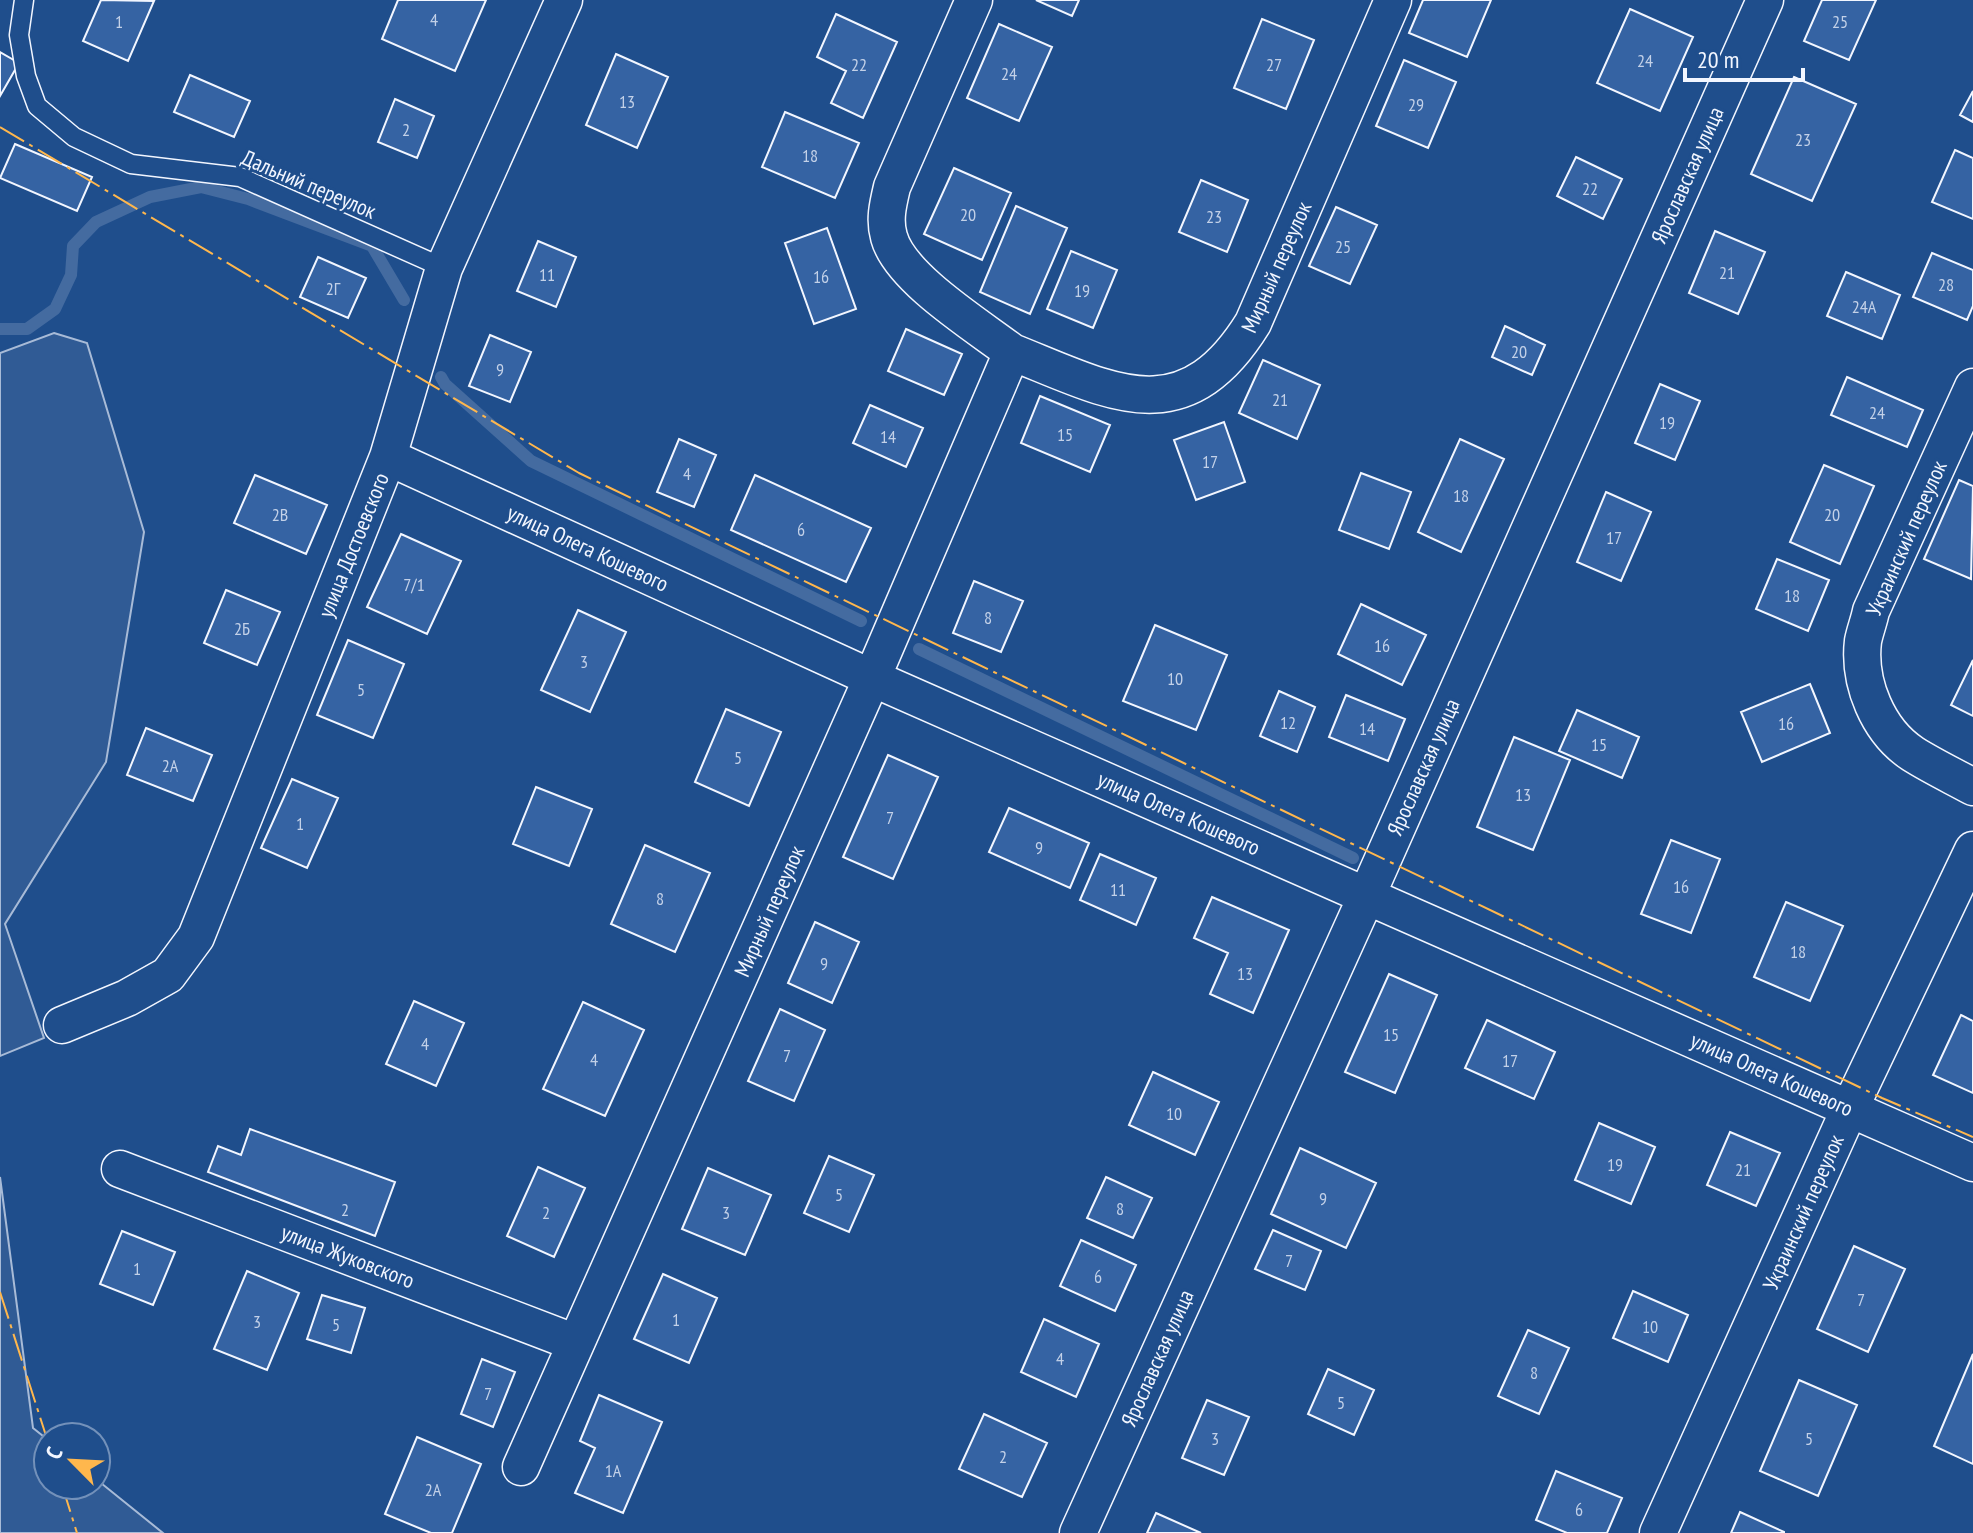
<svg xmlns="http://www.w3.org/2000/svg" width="1973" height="1533" viewBox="0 0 1973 1533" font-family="'PT Sans Narrow',sans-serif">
<rect width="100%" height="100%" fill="#1f4e8c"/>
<path fill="#305b95" stroke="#a8bbd7" stroke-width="2" d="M54,333L87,343L144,532L106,762L5,924L44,1038L0,1056V353Z
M0,1177L33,1428L48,1440V1485H96V1479L163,1533H0Z"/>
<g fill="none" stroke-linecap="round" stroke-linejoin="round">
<path stroke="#446ba0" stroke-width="12" d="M0,329H27L55,309L71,275L73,246L96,222L150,197L201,187L248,199L372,246L404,300
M441,377L445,384L531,461L861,621
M919,649L1353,858"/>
</g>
<path fill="#3563a3" stroke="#f2f6ff" stroke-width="2" d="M101,0L154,1L128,61L83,41Z
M398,0H486L455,71L382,39Z
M1036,0H1079L1072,16Z
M1423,0H1491L1467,57L1409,33Z
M1822,0H1876L1849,60L1804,41Z
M1630,9L1693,37L1660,111L1597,83Z
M836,14L897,42L863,118L831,103L846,71L817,57Z
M1262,19L1314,40L1286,109L1234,88Z
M999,24L1052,47L1019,121L967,98Z
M0,52L19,63L0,96Z
M616,54L668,77L637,148L586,125Z
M1404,60L1456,82L1428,148L1376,126Z
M190,75L250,101L234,137L174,112Z
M1794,77L1856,104L1812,201L1751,174Z
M1973,91V122L1960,115Z
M395,99L434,116L417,158L378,142Z
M785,112L859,143L835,198L762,167Z
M15,144L92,177L77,211L0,178Z
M1955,150L1973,158V219L1932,202Z
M1576,157L1622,179L1603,219L1557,196Z
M954,168L1011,193L982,260L924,234Z
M1201,180L1248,200L1227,252L1179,232Z
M1016,206L1067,228L1030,314L980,292Z
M1336,207L1377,225L1350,284L1309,266Z
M827,228L856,309L814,324L785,243Z
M1715,231L1765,252L1738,314L1689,293Z
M538,241L576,257L556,307L517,291Z
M1071,251L1117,270L1093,328L1047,309Z
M1932,253L1973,270V306L1967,320L1913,297Z
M318,257L366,278L348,318L300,297Z
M1846,272L1900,295L1882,339L1827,316Z
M1505,326L1545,345L1532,375L1492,357Z
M906,329L962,354L944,395L888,371Z
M490,335L531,352L510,402L469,386Z
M1263,360L1320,385L1297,439L1239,413Z
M1847,377L1923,410L1907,447L1831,415Z
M1660,384L1700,401L1675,460L1635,443Z
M1040,396L1110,425L1090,472L1021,443Z
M870,405L923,428L906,467L853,443Z
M1224,422L1245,482L1196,500L1174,440Z
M679,439L716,455L694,507L657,492Z
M1460,439L1504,459L1461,552L1418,532Z
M1824,465L1874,486L1840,564L1790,542Z
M1361,473L1411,492L1389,549L1339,530Z
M255,475L327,505L306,554L234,523Z
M755,475L871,528L846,582L731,530Z
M1959,480L1973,486L1971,579L1924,559Z
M1606,492L1651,512L1621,581L1577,562Z
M401,534L461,561L427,634L367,607Z
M1777,559L1829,580L1808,631L1756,609Z
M974,581L1023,601L1001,652L953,633Z
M226,590L280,612L257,665L204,643Z
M1361,604L1426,635L1402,685L1338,654Z
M578,610L626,632L590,712L541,690Z
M1155,625L1227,655L1196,730L1123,701Z
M348,640L404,664L373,738L317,715Z
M1973,660V716L1951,705Z
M1810,684L1830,733L1762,762L1741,712Z
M1279,691L1315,707L1297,752L1260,736Z
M1346,695L1405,719L1388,761L1329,737Z
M726,709L781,732L749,806L695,782Z
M1577,710L1639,737L1622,778L1559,751Z
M146,728L212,755L193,801L127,775Z
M1514,737L1570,760L1533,850L1477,827Z
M888,755L938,777L893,879L843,857Z
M292,779L338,798L307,868L261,848Z
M536,787L592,809L569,866L513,844Z
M1009,808L1089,843L1070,888L989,852Z
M1671,840L1720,859L1691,933L1641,914Z
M645,845L710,873L675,952L611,924Z
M1100,854L1156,878L1136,925L1080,900Z
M1212,897L1289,930L1253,1013L1210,994L1228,953L1194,938Z
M1786,902L1843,926L1810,1001L1754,977Z
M815,922L859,942L832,1003L788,983Z
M1389,974L1437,995L1395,1093L1345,1072Z
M414,1001L464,1023L436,1086L386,1064Z
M583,1002L644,1030L605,1116L543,1089Z
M780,1009L825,1030L794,1101L748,1081Z
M1961,1015L1973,1021V1093L1933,1075Z
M1487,1020L1555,1052L1534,1099L1465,1068Z
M1153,1072L1219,1102L1195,1155L1129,1125Z
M1599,1123L1655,1147L1631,1204L1575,1180Z
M250,1129L395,1182L375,1236L208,1172L218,1146L241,1155Z
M1730,1132L1780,1153L1756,1206L1707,1185Z
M1300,1148L1376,1183L1346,1248L1271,1214Z
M829,1156L874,1175L849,1232L804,1213Z
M538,1167L585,1188L554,1257L507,1236Z
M708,1168L771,1195L745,1255L682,1229Z
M1106,1177L1152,1198L1133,1238L1087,1218Z
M1273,1230L1321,1251L1305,1290L1255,1269Z
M122,1231L175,1252L153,1305L100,1284Z
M1081,1240L1136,1265L1115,1311L1060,1286Z
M1854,1246L1905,1269L1868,1352L1817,1329Z
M247,1271L299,1293L267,1370L214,1349Z
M663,1274L717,1298L689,1363L634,1339Z
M1633,1291L1688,1315L1668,1362L1613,1338Z
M322,1295L365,1308L351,1353L307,1339Z
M1044,1319L1099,1344L1076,1397L1021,1372Z
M1528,1330L1569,1348L1539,1414L1498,1396Z
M1973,1354V1464L1934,1446Z
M482,1359L515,1372L493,1427L461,1414Z
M1328,1369L1374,1390L1354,1435L1308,1414Z
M1799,1380L1857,1405L1818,1496L1760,1471Z
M599,1395L662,1422L623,1513L575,1493L595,1448L580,1441Z
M1207,1400L1249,1417L1224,1475L1182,1458Z
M984,1414L1047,1443L1022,1497L959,1469Z
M417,1437L481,1464L452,1533H431L385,1514Z
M1556,1471L1622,1498L1607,1533H1567L1536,1520Z
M1740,1512L1784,1532V1533H1731Z
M1156,1513L1201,1533H1147Z"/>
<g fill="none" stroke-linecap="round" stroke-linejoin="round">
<g stroke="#f2f6ff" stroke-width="21">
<path id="lane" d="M24,0L19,35L26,76L37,106L74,137L131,164L240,177L444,268"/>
</g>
<g stroke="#f2f6ff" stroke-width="39">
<path id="street" d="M974,0L892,187C888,204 884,220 889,237C900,278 978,326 1012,352
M1973,387L1871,611C1869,621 1865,631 1863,641C1858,683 1878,731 1913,754C1932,766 1953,776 1973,787
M388,457L872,678L1973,1163
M62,1025L127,998L168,975L196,937L388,457L444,268L564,0
M120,1169L576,1343
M521,1467L872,678L1012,352C1110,391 1183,436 1253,323L1393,0
M1078,1533L1367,895L1765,0
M1658,1533L1850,1108L1973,850"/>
</g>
<use href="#lane" stroke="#1f4e8c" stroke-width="18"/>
<use href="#street" stroke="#1f4e8c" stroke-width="36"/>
<path stroke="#ffb74d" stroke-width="2" stroke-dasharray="28 6 4 6" stroke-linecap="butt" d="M0,127L579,473L1882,1098L1973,1137
M0,1292L48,1442
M62,1485L77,1533"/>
</g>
<g text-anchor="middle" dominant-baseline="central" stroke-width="6" stroke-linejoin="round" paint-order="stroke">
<g font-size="18" fill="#c3d1e8">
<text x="434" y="19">4</text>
<text x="119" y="21">1</text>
<text x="1840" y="21">25</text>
<text x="1645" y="60">24</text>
<text x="859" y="64">22</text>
<text x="1274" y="64">27</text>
<text x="1009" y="73">24</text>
<text x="627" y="101">13</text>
<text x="1416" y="104">29</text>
<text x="406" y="129">2</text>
<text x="1803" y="139">23</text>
<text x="810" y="155">18</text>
<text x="1590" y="188">22</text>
<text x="968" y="214">20</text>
<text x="1214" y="216">23</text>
<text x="1343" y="246">25</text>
<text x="1727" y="272">21</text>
<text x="547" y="274">11</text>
<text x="821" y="276">16</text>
<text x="1946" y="284">28</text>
<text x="333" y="288">2Г</text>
<text x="1082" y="290">19</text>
<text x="1864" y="306">24А</text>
<text x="1519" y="351">20</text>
<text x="500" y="369">9</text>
<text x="1280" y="399">21</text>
<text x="1877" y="412">24</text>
<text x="1667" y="422">19</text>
<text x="1065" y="434">15</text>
<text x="888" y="436">14</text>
<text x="1210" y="461">17</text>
<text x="687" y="473">4</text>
<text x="1461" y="495">18</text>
<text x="280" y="514">2В</text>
<text x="1832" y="514">20</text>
<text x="801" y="529">6</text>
<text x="1614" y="537">17</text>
<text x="414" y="584">7/1</text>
<text x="1792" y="595">18</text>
<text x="988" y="617">8</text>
<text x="242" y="628">2Б</text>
<text x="1382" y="645">16</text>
<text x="584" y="661">3</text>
<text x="1175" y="678">10</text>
<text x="361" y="689">5</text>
<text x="1288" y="722">12</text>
<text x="1786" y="723">16</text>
<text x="1367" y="728">14</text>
<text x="1599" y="744">15</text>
<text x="738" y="757">5</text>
<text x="170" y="765">2А</text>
<text x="1523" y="794">13</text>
<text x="890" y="817">7</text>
<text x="300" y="823">1</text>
<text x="1039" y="847">9</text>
<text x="1681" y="886">16</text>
<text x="1118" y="889">11</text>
<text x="660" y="898">8</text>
<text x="1798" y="951">18</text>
<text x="824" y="963">9</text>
<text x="1245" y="973">13</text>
<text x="1391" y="1034">15</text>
<text x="425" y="1043">4</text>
<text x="787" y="1055">7</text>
<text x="594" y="1059">4</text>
<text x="1510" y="1060">17</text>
<text x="1174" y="1113">10</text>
<text x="1615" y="1164">19</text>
<text x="1743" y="1169">21</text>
<text x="839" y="1194">5</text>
<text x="1323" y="1198">9</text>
<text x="1120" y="1208">8</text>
<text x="345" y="1209">2</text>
<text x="546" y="1212">2</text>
<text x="726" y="1212">3</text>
<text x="1289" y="1260">7</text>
<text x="137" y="1268">1</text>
<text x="1098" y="1276">6</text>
<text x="1861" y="1299">7</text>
<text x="676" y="1319">1</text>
<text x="257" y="1321">3</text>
<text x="336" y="1324">5</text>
<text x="1650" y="1326">10</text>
<text x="1060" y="1358">4</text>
<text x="1534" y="1372">8</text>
<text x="488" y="1393">7</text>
<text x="1341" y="1402">5</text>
<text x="1215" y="1438">3</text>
<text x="1809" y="1438">5</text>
<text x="1003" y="1456">2</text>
<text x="613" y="1470">1А</text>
<text x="433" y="1489">2А</text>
<text x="1579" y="1509">6</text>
</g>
<g font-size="22" fill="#f2f6ff" stroke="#1f4e8c">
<text transform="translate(1687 175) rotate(-66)">Ярославская улица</text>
<text transform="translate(309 184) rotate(23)">Дальний переулок</text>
<text transform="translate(1276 267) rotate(-66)">Мирный переулок</text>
<text transform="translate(1906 538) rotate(-66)">Украинский переулок</text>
<text transform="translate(353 545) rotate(-68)">улица Достоевского</text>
<text transform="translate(588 548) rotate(25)">улица Олега Кошевого</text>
<text transform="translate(1423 767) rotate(-66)">Ярославская улица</text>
<text transform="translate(1179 813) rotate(24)">улица Олега Кошевого</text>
<text transform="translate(769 911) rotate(-66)">Мирный переулок</text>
<text transform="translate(1772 1074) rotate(24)">улица Олега Кошевого</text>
<text transform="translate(1803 1212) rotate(-66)">Украинский переулок</text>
<text transform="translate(348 1256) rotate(21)">улица Жуковского</text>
<text transform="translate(1157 1358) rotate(-66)">Ярославская улица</text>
</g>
</g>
<g transform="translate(72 1461) rotate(294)"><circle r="38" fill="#1f4e8c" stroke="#7391ba" stroke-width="2"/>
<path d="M0-6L14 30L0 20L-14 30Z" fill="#ffb74d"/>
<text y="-12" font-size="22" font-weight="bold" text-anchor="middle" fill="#f2f6ff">С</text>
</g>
<path d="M1685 68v12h118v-12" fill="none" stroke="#f2f6ff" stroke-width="4"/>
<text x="1697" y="68" font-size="24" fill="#f2f6ff" stroke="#1f4e8c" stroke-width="6" paint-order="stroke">20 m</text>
</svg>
